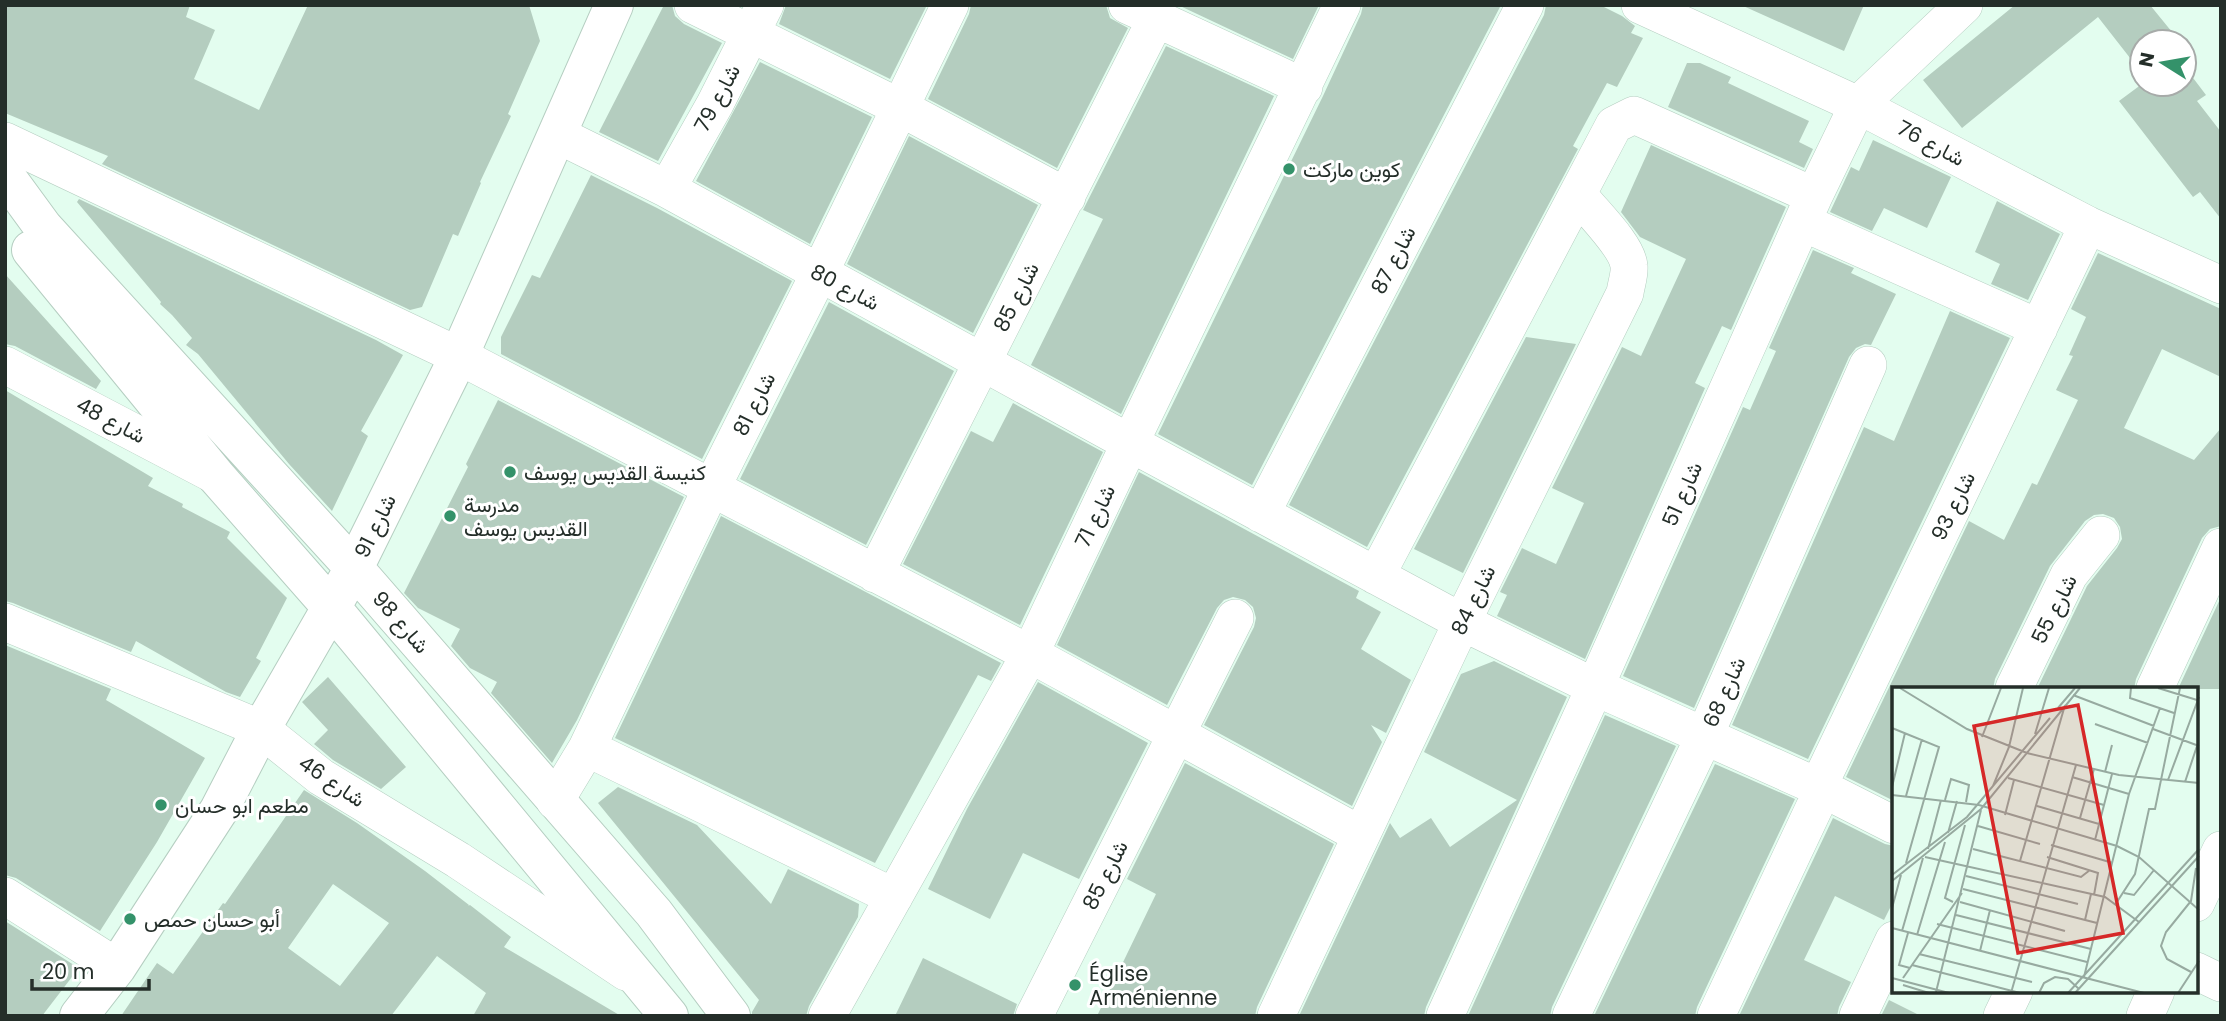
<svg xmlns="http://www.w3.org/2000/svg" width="2226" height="1021" viewBox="0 0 2226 1021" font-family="Poppins,Vazirmatn,sans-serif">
<rect width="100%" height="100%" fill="#e3fdef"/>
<path fill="#b4cdbf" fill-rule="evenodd" d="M5,5H190L186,17L215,30L194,79L259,110L308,5H529L540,41L508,114L511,116L480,182L481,183L458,236L453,234L422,307L410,310L102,164L108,156L5,113Z
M664,5H672L675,16L684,24L722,43L658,161L599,132Z
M786,5H927L890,79L779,24Z
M971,5H1106L1110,18L1128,28L1057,168L928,99L969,14Z
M1178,5H1319L1293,59Z
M1363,5H1501L1252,485L1158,434L1323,96L1361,14Z
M1546,5H1600L1622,16L1635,26L1631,33L1643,38L1617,87L1607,83L1573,146L1578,149L1367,547L1289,505L1544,15Z
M1741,5H1864L1844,51Z
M2015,5H2150L2172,32L2163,39L2165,42H2142V79L2138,74L2141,72L2098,17L1962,128L1923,80Z
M1166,46L1274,96L1121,414L1031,365L1103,219L1083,210Z
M760,62L872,117L810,244L696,181Z
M1687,63H1700L1731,77L1728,83L1809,121L1799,142L1813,149L1804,168L1668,107Z
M2184,66L2206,95L2197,101L2221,132V219L2200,192L2193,197L2119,101L2142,84H2184Z
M909,136L1038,205L973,333L847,264Z
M1873,140L1951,177L1927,228L1884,208L1872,231L1830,212L1851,167L1859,171Z
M1651,145L1786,207L1731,330L1722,326L1695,383L1705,388L1585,659L1497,616L1507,595L1500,592L1522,548L1556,564L1584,503L1552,488L1622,347L1641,356L1686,259L1640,237L1621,212Z
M591,175L657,208L792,281L702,459L501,354V337L532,275L540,278Z
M79,199L376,340L403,355L361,431L368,436L332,511L289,464L198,354L186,345L192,338L172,315L160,304L161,302L77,202Z
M1997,201L2060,234L2028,300L1991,284L2000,264L1975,252Z
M1813,250L1854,268L1851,273L1896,294L1871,345L1865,344L1856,348L1849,357L1694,708L1623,676L1743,407L1750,410L1776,351L1769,348Z
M2098,253L2221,309V377L2162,349L2124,428L2194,460L2221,428V526L2210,529L2202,538L2136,679L2134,689H2037L2087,586L2117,548L2122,539L2120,527L2114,518L2103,514L2094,515L2085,521L2050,566L1995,679L1993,689H1894V801L1846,777L1969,521L2004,540L2032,483L2037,485L2078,400L2056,390L2073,356L2069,355L2086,317L2071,309Z
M5,274L101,381L96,389L15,346L5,344Z
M829,302L954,371L866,545L740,479Z
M1950,311L2010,338L1808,759L1732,725L1864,427L1894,441Z
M1526,337L1576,344L1463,573L1414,549Z
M5,390L153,478L148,486L183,504L182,507L230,532L227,538L287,598L256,658L261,661L240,697L226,692L136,641L131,652L13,603L5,601Z
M498,400L684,497L577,720L552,763L491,693L497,682L470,668L451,646L460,629L418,608L404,593L468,467L466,464Z
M1013,403L1103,452L1020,625L903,564L971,431L993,442Z
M1139,472L1359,591L1356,598L1381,612L1361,649L1411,680L1386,733L1371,725L1382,742L1352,806L1204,725L1254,627L1256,618L1253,607L1245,600L1233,597L1224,600L1217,608L1167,705L1057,645Z
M721,516L1001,663L991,681L978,675L875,863L615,738Z
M2221,597V689H2178Z
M5,645L111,689L106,700L205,758L157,842L100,931L16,878L5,875Z
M1494,661L1567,697L1426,1007L1424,1016H1299L1390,823L1400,838L1431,818L1450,847L1517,800L1424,752L1461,674Z
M328,677L406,767L381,789L333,760L314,744L328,730L302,702Z
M1038,682L1148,743L1079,879L1023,853L990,919L928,889L967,809Z
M1605,715L1676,746L1552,1007L1550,1016H1468Z
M1185,763L1334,844L1257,1007L1255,1016H1097L1156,894L1127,879Z
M1715,764L1795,799L1697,1007L1695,1016H1594Z
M618,787L697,825L771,904L788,869L859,904L858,917L809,1006L806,1016H752V1012L759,1000L598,803Z
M304,790L357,823L425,871L469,905L468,906L470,905L511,937L504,947L621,1016H473L486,993L437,956L391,1016H121L157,963L173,974L223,903L225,904ZM333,884L389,923L340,986L288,948Z
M1833,818L1885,844L1894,846V900L1884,920L1835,896L1804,960L1851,982L1839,1007L1837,1016H1739Z
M5,921L77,967L74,972L75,973L42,1016H5Z
M923,958L1017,1004L1013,1016H895Z
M1889,1000L1921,1016H1881Z"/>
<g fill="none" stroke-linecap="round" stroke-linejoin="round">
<g stroke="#b5cec1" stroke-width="38">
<path id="street" d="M693,5L899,107L1067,197
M1127,5L1304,87
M1640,5L1858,105L2088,225L2221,285
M558,135L667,189L1130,443L1462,622L1595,687L1823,789L1894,825
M5,141L459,356L1030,654L1361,835
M667,189L715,104L765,5
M1804,223L2039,328
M5,365L215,475
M1261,514L1525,5
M875,574L1156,19
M1376,576L1614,125L1634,115L1814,196
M5,622L261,729L321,777L458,860L626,972
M2014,688L2069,575L2101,535
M2155,688L2221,547
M587,748L894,897
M1818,787L2088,225
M555,801L587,748L711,489L819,274L950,5
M5,896L117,967
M2196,903L2221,850
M2196,971L2221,983
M827,1016L1030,654L1130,443L1342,5
M1034,1016L1235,618
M1276,1016L1462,622L1625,293C1626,285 1630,274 1629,266C1627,245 1591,212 1578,194
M1445,1016L1595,687L1814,196L1858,105L1964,5
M1571,1016L1704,737L1868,365
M1716,1016L1823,789
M1858,1016L1894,940
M2002,1016L2014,991
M2145,1016L2156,991"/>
</g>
<g stroke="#b5cec1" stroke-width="40">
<path id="secondary" d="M5,175L43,227L354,568L654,913L731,1016
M31,250L216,476L332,608L669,1016
M79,1016L117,967L219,810L261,729L354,568L459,356L614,5"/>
</g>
<use href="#street" stroke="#fff" stroke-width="37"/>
<use href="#secondary" stroke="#fff" stroke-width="38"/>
</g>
<g fill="#34926a" stroke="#fff" stroke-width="2.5">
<circle cx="1289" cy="169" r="7"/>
<circle cx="510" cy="472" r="7"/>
<circle cx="450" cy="516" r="7"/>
<circle cx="161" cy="805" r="7"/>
<circle cx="130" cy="919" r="7"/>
<circle cx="1075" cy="985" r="7"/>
</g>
<g text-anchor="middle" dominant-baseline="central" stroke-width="6" stroke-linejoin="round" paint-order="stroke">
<g font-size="21" fill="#242e29" stroke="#fff">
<text transform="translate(717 98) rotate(-62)">شارع 79</text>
<text transform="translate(1931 143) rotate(28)">شارع 76</text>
<text transform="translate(1393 260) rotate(-63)">شارع 87</text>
<text transform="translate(845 287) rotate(28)">شارع 80</text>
<text transform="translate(1016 297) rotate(-63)">شارع 85</text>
<text transform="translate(754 404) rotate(-63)">شارع 81</text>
<text transform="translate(111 420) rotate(28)">شارع 48</text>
<text transform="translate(1682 494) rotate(-66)">شارع 51</text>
<text transform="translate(1953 506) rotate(-64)">شارع 93</text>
<text transform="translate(1095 516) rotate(-65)">شارع 71</text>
<text transform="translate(375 526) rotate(-64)">شارع 91</text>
<text transform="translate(1473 600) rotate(-64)">شارع 84</text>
<text transform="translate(2054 609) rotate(-63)">شارع 55</text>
<text transform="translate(401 622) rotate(49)">شارع 98</text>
<text transform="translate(1724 692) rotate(-66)">شارع 68</text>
<text transform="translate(332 781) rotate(34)">شارع 46</text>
<text transform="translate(1105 875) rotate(-63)">شارع 85</text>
</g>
<g font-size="21" fill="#242e29" stroke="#fff" text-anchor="start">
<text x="1303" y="169">كوين ماركت</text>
<text x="524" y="472">كنيسة القديس يوسف</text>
<text x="464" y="504">مدرسة<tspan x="464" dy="24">القديس يوسف</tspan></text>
<text x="175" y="805">مطعم ابو حسان</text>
<text x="144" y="919">أبو حسان حمص</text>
<text x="1089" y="973">Église<tspan x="1089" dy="24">Arménienne</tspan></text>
</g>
</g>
<g transform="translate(1892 687)">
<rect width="306" height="306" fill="#e3fdef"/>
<path fill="none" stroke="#97aaa0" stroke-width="2" d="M8,1L75,42L135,66L227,88L307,96M239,1L238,11L282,26M266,1L305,13M181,8L262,39M166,21L183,1M203,37L256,56M0,41L47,60L14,176M261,42L307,59M143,47L157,1M90,50L109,1M213,85L220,58M180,90L237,107M116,91L212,118M276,93L307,10M293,95L305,59M101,99L117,60L131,1M0,100L13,46M0,108L87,118L225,159L247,170L307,223M14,109L30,52M53,113L59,92L77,98L74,115M145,119L207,137M113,128L122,93M188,131L202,82M86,139L148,157M56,146L65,114M203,153L220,87M159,158L221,176M36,162L49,113M81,162L189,190L198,183M33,170L213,210L247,235M155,170L206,186L202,208M128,174L173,18M0,188L75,130L158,31M74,189L186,217M0,194L89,122L188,1M71,202L142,220M232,206L242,208L262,183M61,215L53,211L73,138M68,215L173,244M223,218L243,187L257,122H263L288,1M142,220L205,236M0,221L9,188M64,228L199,262M193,233L199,207M45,237L195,275M0,241L252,306M10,244L31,171M16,246L7,278L18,281M25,248L53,155M88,264L98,223M27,267L140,295M20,278L128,306M299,285L275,272L269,259L274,245L299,214L304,181M192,290L237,107L268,21M0,291L57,306M11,291L70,206M11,298L37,306M44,305L89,123M119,306L184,78M147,306L152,296L163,290L176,292L187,302M176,306L307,162M183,306L307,169M286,306L307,274"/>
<path fill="#d62828" fill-opacity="0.15" stroke="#d62828" stroke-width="3.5" d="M186,18L231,246L126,266L82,39Z"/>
<rect width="306" height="306" fill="none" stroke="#242e29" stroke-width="3.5"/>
</g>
<rect width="2226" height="1021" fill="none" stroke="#242e29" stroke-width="14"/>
<g transform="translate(2163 63) rotate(281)"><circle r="33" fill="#ffffff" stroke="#a7aba9" stroke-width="2"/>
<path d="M0-5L12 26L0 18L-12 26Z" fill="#34926a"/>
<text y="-10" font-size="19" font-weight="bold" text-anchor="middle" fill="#242e29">N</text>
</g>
<path d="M32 979v10h117v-10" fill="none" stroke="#242e29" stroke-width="3.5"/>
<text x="42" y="979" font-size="21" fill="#242e29" stroke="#ffffff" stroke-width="5" paint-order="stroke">20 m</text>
</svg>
